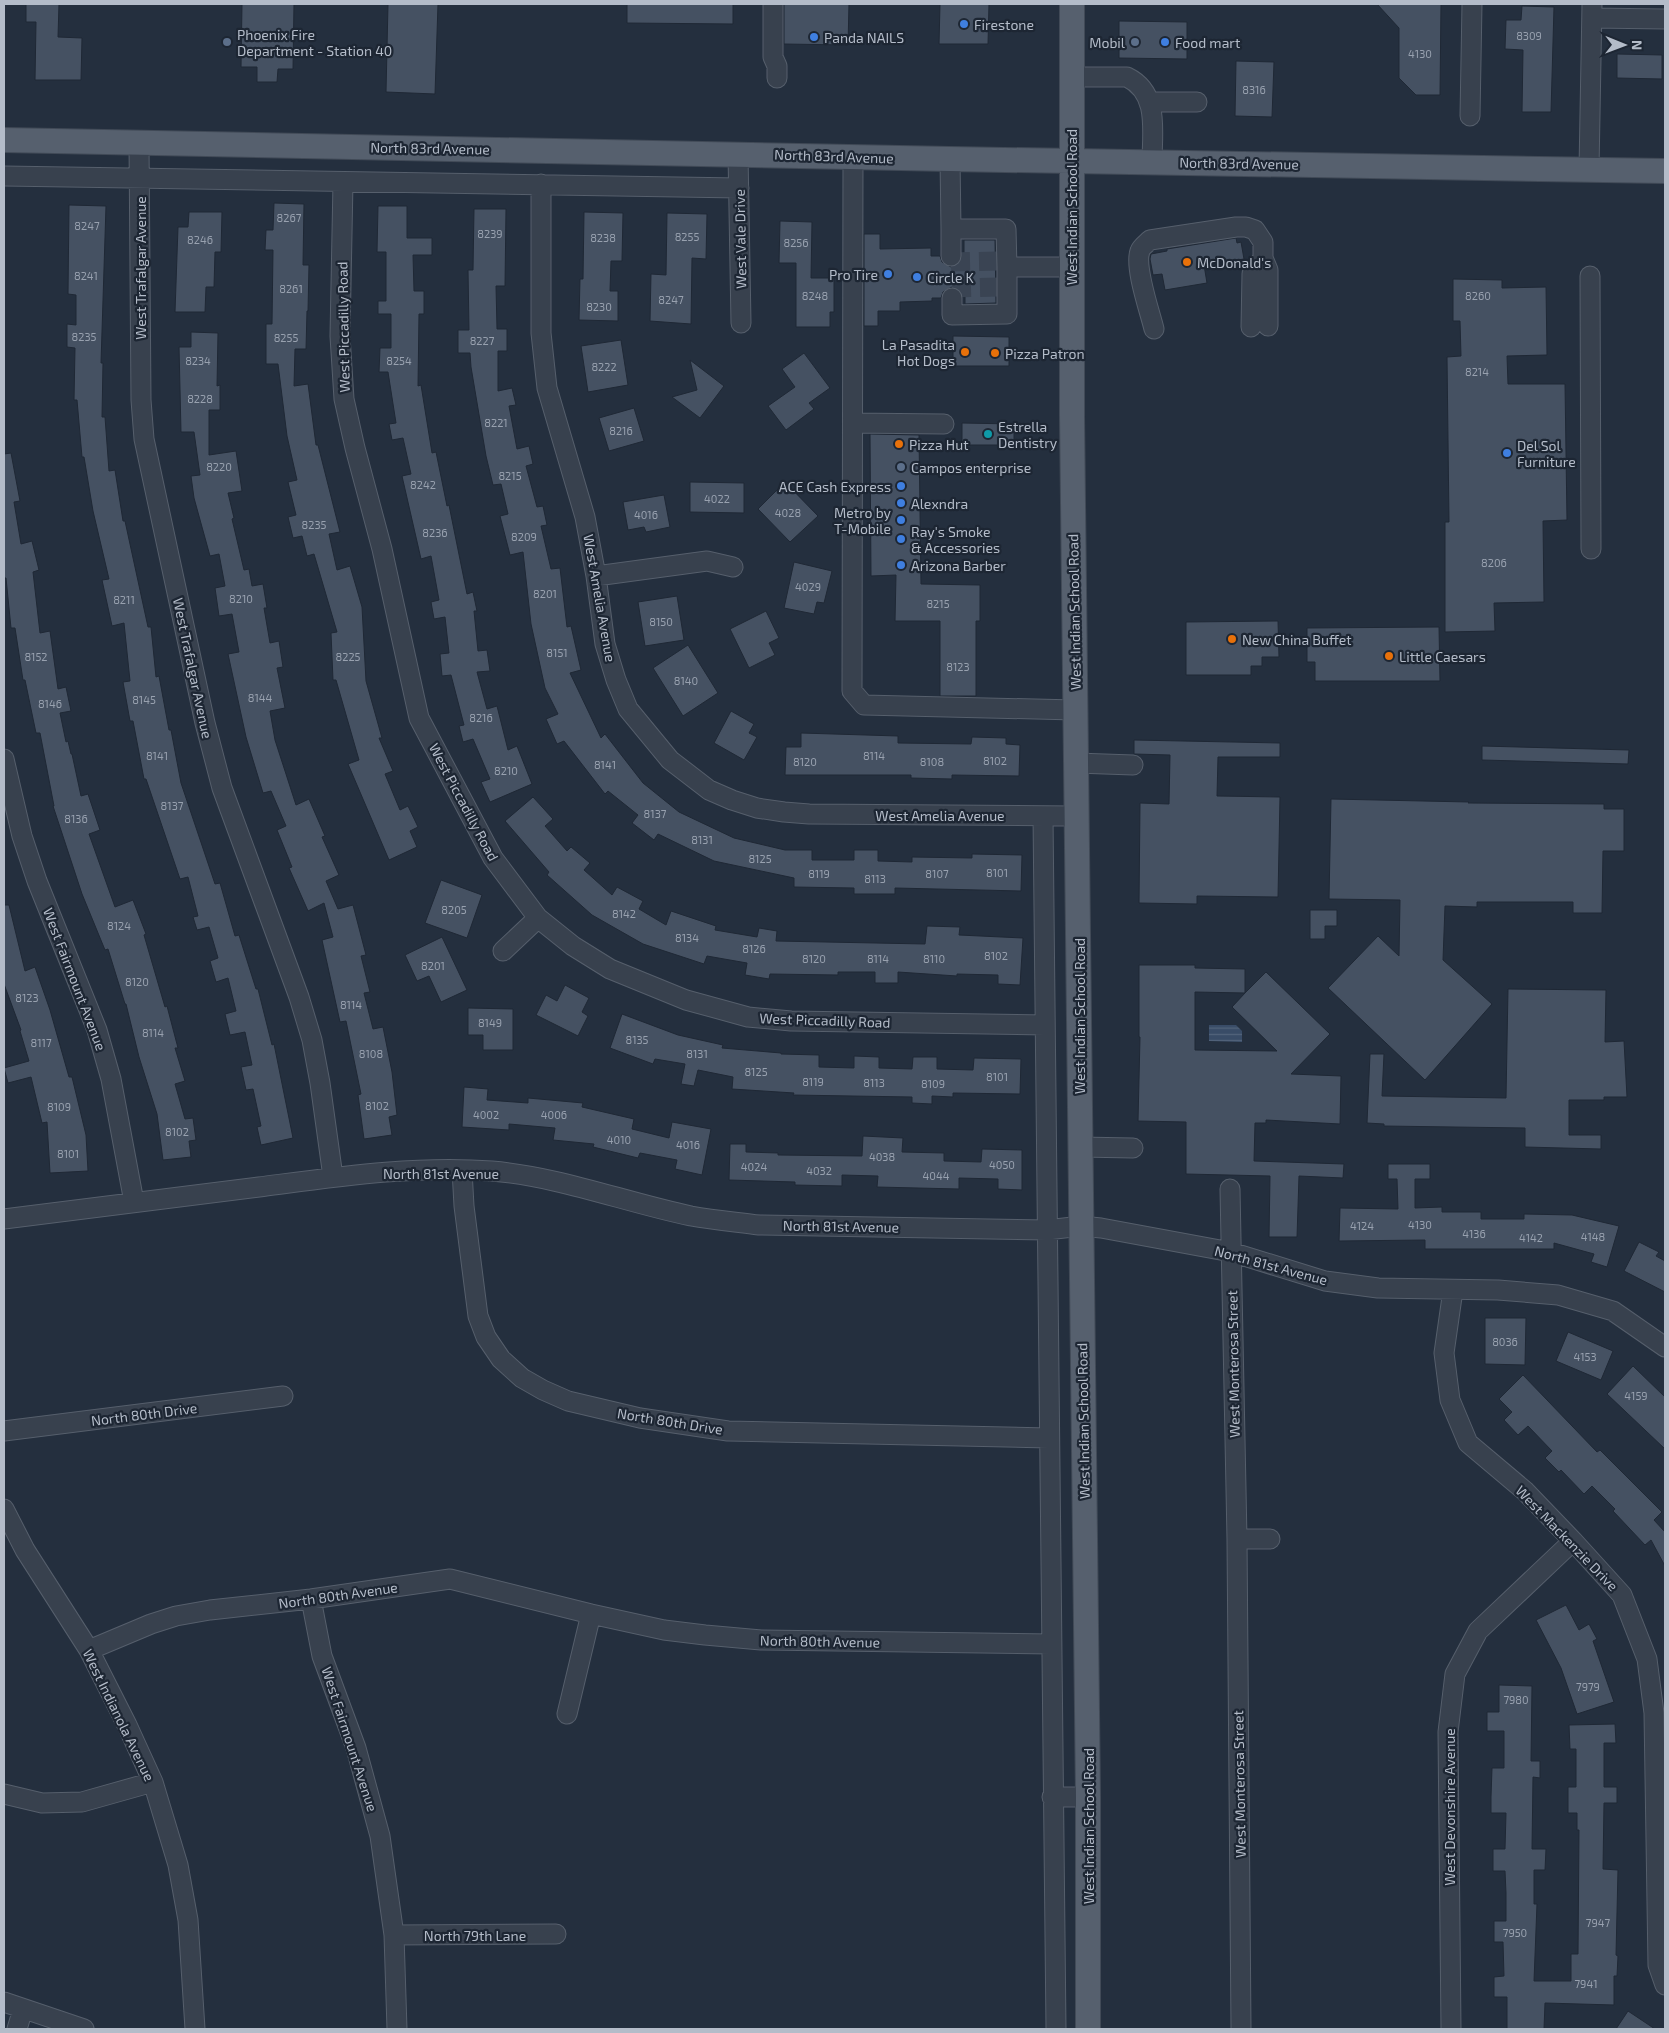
<svg xmlns="http://www.w3.org/2000/svg" width="1669" height="2033" viewBox="0 0 1669 2033" font-family="'Exo 2',sans-serif">
<defs>
<pattern id="water-rules" width="6" height="5" patternUnits="userSpaceOnUse" patternTransform="scale(1.25)"><rect width="6" height="5" fill="#394c67"/><path d="M0 2.5h6" fill="none" stroke="#53647b"/></pattern>
</defs>
<rect width="100%" height="100%" fill="#242f3e"/>
<path fill="url(#water-rules)" d="M1209,1025H1236L1242,1031V1042L1209,1041Z"/>
<path fill="#455162" stroke="#1f2835" fill-rule="evenodd" d="M26,4H59L58,37L82,38L81,80H35L36,22H26Z
M242,4H294L293,69H278L277,82H257V67H241Z
M388,4H438L435,94L386,92Z
M627,4H733V24L627,23Z
M784,4H849L848,45L784,44Z
M940,4H989L988,44H939Z
M1377,4H1441L1440,95H1416L1399,78V28Z
M1522,6L1554,7L1551,112H1522L1523,50L1505,49L1506,20H1521Z
M1119,21L1187,22V59L1119,58Z
M1617,54L1662,55V79L1617,78Z
M1236,61L1274,62L1272,117L1235,116Z
M274,203L304,204L303,265H309L308,311H307L306,349H295L294,386L308,384L316,445H318L340,532L329,534L337,570L350,566L362,607L366,681L382,738H379L393,771L385,774L400,810L408,806L418,827L410,831L417,847L389,860L348,764L359,760L336,680H333L331,633L337,632L314,554L307,556L302,536L293,538L288,517L296,515L288,482L297,480L287,436L278,364H266V324H272L273,250H265L266,230H273Z
M69,205L106,206L101,363H103L102,417H105L109,471L115,470L123,521H125L148,627H151L156,677L159,676L169,730H171L181,783L215,884L220,883L235,936L239,935L256,989H258L272,1045L274,1044L293,1138L261,1145L257,1127L261,1126L253,1089L246,1090L241,1067L252,1065L245,1032L230,1035L225,1014L236,1011L228,978L216,982L210,961L218,958L209,927L197,930L193,917L198,916L188,877L180,879L146,779H144L133,721H130L123,682L130,681L124,623L112,626L102,580L109,579L93,511L84,457H82L77,400H74L75,348L67,347V324L76,325V295L68,294Z
M378,206H407V238H432V255H413L414,291H424V314H419L418,386L421,385L432,453L436,452L447,506L449,505L467,594L473,592L477,611H474L478,651L487,650L490,671L477,672L487,709L497,706L508,750L517,746L532,784L490,802L481,782L490,779L473,739L463,742L459,726L464,725L451,675L442,676L440,654L449,653L445,617L434,619L431,602L439,600L431,556L421,559L402,476L411,474L403,438L392,440L389,424L396,423L388,372H379L380,348H391V314H378V301H386V252H377Z
M474,209H506L505,286H496L497,329H507V351H498V391L512,388L516,405L509,406L517,449L529,446L533,464L526,466L537,507L543,506L547,525L541,526L551,569L560,568L567,627L571,626L581,670L570,673L601,738L605,734L643,783L679,812L734,838L785,850H812V860H854V850H878V861L912,862V857L972,858V854L1022,855L1021,891L895,888V894H854V888L794,887V878L714,861L658,834L654,840L632,823L638,815L608,791L605,794L564,741L557,744L546,719L558,714L545,688L531,624L523,552L510,555L500,516L508,514L501,484L493,485L486,456L471,367L470,353H458V330H469L468,270H473Z
M189,212H222L221,252H215L214,287H206L205,312H175L178,227H188Z
M584,212L623,213L622,261H611L610,291H618V321L579,320L580,279H583Z
M667,213L707,214L706,259L692,258L691,324L650,321L651,274L666,275Z
M780,221L812,222L811,278H834V312H830V327H796V263H779Z
M864,234H880V249L931,248V256H940L942,262L951,267L957,265L962,256H964V240H995L996,303L965,304V297H963L961,292L957,288L952,287L943,292L941,298H932V301L900,302V311H878V326H864Z
M1236,238L1237,243L1241,242L1244,259L1204,265L1207,283L1165,290L1162,274L1153,275L1150,259L1151,254L1167,251V249Z
M1453,279L1502,280V288L1546,287L1547,355L1507,356L1508,384H1565L1567,520L1543,521L1544,602L1494,603L1495,631L1445,632V522H1449L1447,357L1461,356L1460,321H1453Z
M191,332L218,333L217,386L220,385V410H209V455L236,451L242,491L228,493L234,518L232,519L244,570L249,569L252,586L263,584L267,608H264L270,643L279,641L283,667L277,668L285,708L270,711L275,740L296,805L309,799L325,836L322,837L339,875L326,881L338,909L353,905L366,955L361,956L370,992L364,993L373,1029L383,1027L392,1072L397,1115L389,1117L392,1135L364,1139L358,1095L361,1094L346,1021L340,1022L322,940L333,937L324,903L308,911L289,868L292,867L277,830L286,826L271,791L263,793L246,737L228,654L239,652L232,614L219,616L215,588L225,586L219,554L210,556L194,498L191,476L200,475L194,432H181L179,347H191Z
M953,336L1009,337V366H953Z
M621,340L628,385L588,392L581,346Z
M804,353L830,388L809,403L814,409L786,430L768,406L795,387L782,369Z
M690,360L724,386L700,418L672,397L697,390Z
M634,408L644,441L609,451L599,418Z
M962,423L1014,424V445H962Z
M870,434L919,435L921,584L980,585V621H976V696H940V621H895L896,575L871,576Z
M11,453L20,501L14,502L21,544L32,541L39,570L33,572L40,633L50,631L58,689L66,687L71,711L60,713L66,742L68,741L71,754H72L81,796L88,794L100,830L89,834L115,907L133,900L146,934L144,935L165,1007L167,1006L178,1048H175L185,1081L175,1084L185,1119L193,1118L196,1140L189,1141L191,1157L163,1160L157,1114L139,1057L126,1004H125L108,949L105,950L82,894L53,806H54L40,733H36L25,680H23L15,628H11L6,578H4V454Z
M690,482L744,483V513L690,512Z
M785,482L818,516L790,542L758,509Z
M664,495L670,527L646,532L644,527L628,530L623,502Z
M794,562L832,571L824,603L817,602L814,614L784,608Z
M677,596L684,640L645,646L638,602Z
M766,611L779,638L769,643L775,655L749,668L730,629Z
M1278,621L1279,657H1262V666H1251V675H1186V622Z
M1439,627L1440,681H1315V662H1307V628Z
M688,645L718,693L683,716L653,668Z
M731,711L754,724L749,733L757,737L744,760L714,743Z
M801,733L898,736V743L971,744L972,737L1006,738V744L1020,745L1019,776L952,775V779L911,778V775H785L786,747H801Z
M1134,740L1280,743V757H1218L1217,796L1280,797L1278,897L1197,896V904L1139,903L1140,803L1169,804L1170,755L1134,754Z
M1482,746L1629,750L1628,764L1482,760Z
M533,797L553,819L545,826L567,851L571,847L590,863L584,870L612,895L617,887L643,901L639,909L666,925L671,911L716,926L715,930L757,937L759,928L777,931L776,941L925,944L927,926L960,927L959,935L1023,938L1020,985L998,984V975L957,974V976L898,972V983H875V972H838V975L770,974L769,979L745,975L747,963L707,956L704,964L643,944L592,915L547,875L549,872L505,821Z
M1331,799L1469,802L1468,803L1604,804V809H1624V851H1603L1602,913H1573V902H1477V907L1445,906L1443,960L1492,1004L1425,1080L1328,988L1378,936L1399,956L1400,900L1329,899Z
M441,880L482,895L467,938L425,923Z
M4,905H9L25,971L35,967L50,1010L69,1077H72L86,1135L88,1171L50,1173L47,1122L42,1123L31,1077L8,1083L4,1068L29,1061L20,1031L21,1030L4,984Z
M1310,910H1337V926H1325V939H1310Z
M442,937L467,990L441,1002L429,976L417,981L405,955Z
M1139,965H1195V968L1245,969V993L1266,972L1330,1034L1291,1074L1341,1076L1340,1124L1266,1120V1123H1255L1254,1161L1344,1164L1343,1178L1299,1176L1297,1237H1269L1270,1176L1186,1174V1122L1138,1121L1140,1037H1139ZM1195,992L1245,993L1232,1007L1277,1051L1195,1050Z
M565,985L589,998L582,1012L588,1016L578,1036L536,1015L546,995L557,1001Z
M1508,989L1606,990L1605,1042L1624,1041L1627,1097H1604V1100H1569V1135H1601V1149L1525,1147V1128L1384,1126V1124L1367,1123L1370,1054H1384L1382,1096L1506,1098Z
M468,1008L513,1009V1050H483V1035H468Z
M622,1014L678,1035L723,1045L722,1048L781,1053V1054L819,1055V1067L854,1068V1056L879,1057V1068L912,1069L913,1057H937V1069L973,1070L974,1058L1021,1059L1020,1094L953,1093V1097L932,1096V1104L912,1103V1097L793,1095L794,1093L732,1089L733,1077L698,1070L694,1086L681,1084L685,1064L655,1059L653,1064L610,1048Z
M464,1087L488,1089L487,1100L528,1103V1098L583,1103L582,1107L634,1119L632,1129L669,1138L672,1122L711,1129L702,1175L675,1169L677,1160L640,1153L638,1158L593,1147L594,1144L553,1140L555,1128L509,1124V1130L462,1127Z
M863,1136L903,1138L902,1152L944,1153V1161L981,1162L982,1149L1022,1150V1190L998,1189V1179L959,1178V1189L877,1187L878,1176L842,1175V1186L795,1185V1182L729,1180L730,1144H746V1152L778,1153V1155L862,1156Z
M1388,1164H1430V1179H1415V1208L1442,1207V1212H1481V1219H1524V1214L1572,1215L1619,1226L1607,1267L1591,1262L1594,1254L1554,1243V1249H1425V1240L1339,1241L1340,1208L1398,1209L1397,1179H1388Z
M1639,1242L1659,1252L1656,1256L1665,1261V1292L1624,1271Z
M1485,1318H1526L1525,1365L1485,1364Z
M1568,1332L1613,1351L1601,1380L1556,1361Z
M1633,1366L1665,1397V1449L1607,1394Z
M1523,1375L1597,1452L1600,1450L1662,1512L1654,1520L1665,1532V1566L1651,1540L1645,1545L1613,1511L1615,1509L1592,1486L1584,1494L1561,1470L1559,1472L1545,1458L1552,1451L1528,1426L1518,1435L1504,1420L1512,1412L1499,1399Z
M1566,1605L1579,1630L1589,1624L1597,1639L1593,1641L1614,1702L1577,1714L1561,1668L1536,1620Z
M1499,1685L1532,1686L1531,1761H1540V1778L1533,1777L1532,1849H1546L1545,1870H1534V1904H1537L1534,1981H1571V1954H1578L1579,1830H1577V1813H1568V1787H1576V1749H1570L1569,1725L1615,1724L1616,1743H1604V1787H1617V1803H1604L1603,1869L1618,1870L1616,1955L1618,1956L1617,1976H1614V2005L1545,2003L1544,2029H1507V1997H1494V1977L1504,1976L1503,1942H1494V1921H1506V1893L1505,1871H1493V1849H1505L1506,1813H1491V1797L1492,1768H1504V1731H1487V1712H1499Z
M1628,2011L1655,2029H1616Z"/>
<g fill="none" stroke-linecap="round" stroke-linejoin="round">
<path stroke="#3a4453" stroke-width="19" stroke-dasharray="19 9" stroke-linecap="butt" d="M951,262L998,261
M952,288L998,287"/>
<g stroke="#565f6c" stroke-width="21">
<path id="minor" d="M773,4V57L777,66V78
M1592,18L1665,19
M1071,77H1127C1160,93 1152,132 1152,162
M1150,102H1197
M1470,116L1472,4
M139,143L141,400L144,439L205,723L222,788L299,997L312,1040L320,1083L333,1177
M738,154L741,323
M853,157L852,691L864,705L1075,710
M950,159L951,229H1006L1007,267H1071
M1589,169L1592,4
M4,176L739,188
M343,182L340,336L344,399L355,448L382,549L419,718L493,858L538,918L573,946L610,969L686,1000L748,1017L791,1021L1045,1025
M541,184V333L547,388L585,517L596,576L605,644L616,680L628,709L670,760L709,790L732,800L757,808L784,812L809,814L1077,816
M951,229V256
M1590,276L1591,549
M952,298V315L1007,314V267
M1251,327L1252,274L1263,258
M1154,329C1150,312 1134,267 1140,251C1141,247 1147,243 1150,240L1236,227H1246L1255,230L1263,242V258L1268,270V326
M853,423L944,424
M596,576L707,561L733,567
M4,759L22,836L37,881L97,1030L111,1079L134,1202
M1076,763L1133,765
M1043,816L1056,2029
M503,951L538,918
M1080,1147L1133,1148
M462,1170L464,1206L478,1316L486,1337L501,1359L522,1378L543,1390L568,1401L640,1418L728,1431L1049,1438
M1230,1189L1237,1539L1241,2029
M4,1219C89,1208 174,1197 259,1187C336,1177 415,1165 492,1171C561,1177 624,1202 691,1216C714,1220 736,1222 759,1225L1047,1230L1081,1226L1101,1228L1231,1252L1325,1281L1378,1288L1498,1290L1558,1295L1613,1311L1665,1347
M1453,1290L1444,1353L1450,1400L1468,1443L1525,1491L1573,1541L1622,1595L1647,1659L1654,1713L1658,1965L1665,1985
M4,1431L283,1396
M4,1509L25,1550L89,1650L127,1725L153,1782L178,1865L188,1920L195,2029
M1237,1539H1270
M311,1599L322,1656L356,1748L380,1836L394,1935L397,2029
M89,1650L151,1624L176,1616L210,1610L311,1599L450,1579L591,1614L664,1630L705,1635L761,1640L1051,1644
M567,1714L591,1614
M4,1794L42,1803L82,1802L153,1782
M1052,1797H1088
M394,1935L556,1934
M4,2002L84,2029
M17,2029L23,2009
M1451,2029L1448,1732L1455,1674L1478,1631L1573,1541"/>
</g>
<g stroke="#414a57" stroke-width="26">
<path id="major" d="M1072,4V416L1088,1797V2029
M4,140L950,159L1665,171"/>
</g>
<use href="#minor" stroke="#38414e" stroke-width="19"/>
<use href="#major" stroke="#56606e" stroke-width="24"/>
</g>
<g fill="#3f7fe0" stroke="#1d2633" stroke-width="2">
<circle cx="964" cy="24" r="5"/>
<circle cx="814" cy="37" r="5"/>
<circle cx="1165" cy="42" r="5"/>
<circle cx="888" cy="274" r="5"/>
<circle cx="917" cy="277" r="5"/>
<circle cx="1507" cy="453" r="5"/>
<circle cx="901" cy="486" r="5"/>
<circle cx="901" cy="503" r="5"/>
<circle cx="901" cy="520" r="5"/>
<circle cx="901" cy="539" r="5"/>
<circle cx="901" cy="565" r="5"/>
</g>
<g fill="#5c6f8a" stroke="#1d2633" stroke-width="2">
<circle cx="227" cy="42" r="5"/>
<circle cx="1135" cy="42" r="5"/>
<circle cx="901" cy="467" r="5"/>
</g>
<g fill="#e8710a" stroke="#1d2633" stroke-width="2">
<circle cx="1187" cy="262" r="5"/>
<circle cx="965" cy="352" r="5"/>
<circle cx="995" cy="353" r="5"/>
<circle cx="899" cy="444" r="5"/>
<circle cx="1232" cy="639" r="5"/>
<circle cx="1389" cy="656" r="5"/>
</g>
<circle fill="#0f9aa8" stroke="#1d2633" stroke-width="2" cx="988" cy="434" r="5"/>
<g text-anchor="middle" dominant-baseline="central" stroke-width="4.5" stroke-linejoin="round" paint-order="stroke">
<g font-size="11" fill="#98a1af">
<text x="1529" y="35">8309</text>
<text x="1420" y="53">4130</text>
<text x="1254" y="89">8316</text>
<text x="289" y="217">8267</text>
<text x="87" y="225">8247</text>
<text x="490" y="233">8239</text>
<text x="687" y="236">8255</text>
<text x="603" y="237">8238</text>
<text x="200" y="239">8246</text>
<text x="796" y="242">8256</text>
<text x="86" y="275">8241</text>
<text x="291" y="288">8261</text>
<text x="815" y="295">8248</text>
<text x="1478" y="295">8260</text>
<text x="671" y="299">8247</text>
<text x="599" y="306">8230</text>
<text x="84" y="336">8235</text>
<text x="286" y="337">8255</text>
<text x="482" y="340">8227</text>
<text x="198" y="360">8234</text>
<text x="399" y="360">8254</text>
<text x="604" y="366">8222</text>
<text x="1477" y="371">8214</text>
<text x="200" y="398">8228</text>
<text x="496" y="422">8221</text>
<text x="621" y="430">8216</text>
<text x="219" y="466">8220</text>
<text x="510" y="475">8215</text>
<text x="423" y="484">8242</text>
<text x="717" y="498">4022</text>
<text x="788" y="512">4028</text>
<text x="646" y="514">4016</text>
<text x="314" y="524">8235</text>
<text x="435" y="532">8236</text>
<text x="524" y="536">8209</text>
<text x="1494" y="562">8206</text>
<text x="808" y="586">4029</text>
<text x="545" y="593">8201</text>
<text x="241" y="598">8210</text>
<text x="124" y="599">8211</text>
<text x="938" y="603">8215</text>
<text x="661" y="621">8150</text>
<text x="557" y="652">8151</text>
<text x="36" y="656">8152</text>
<text x="348" y="656">8225</text>
<text x="958" y="666">8123</text>
<text x="686" y="680">8140</text>
<text x="260" y="697">8144</text>
<text x="144" y="699">8145</text>
<text x="50" y="703">8146</text>
<text x="481" y="717">8216</text>
<text x="157" y="755">8141</text>
<text x="874" y="755">8114</text>
<text x="995" y="760">8102</text>
<text x="805" y="761">8120</text>
<text x="932" y="761">8108</text>
<text x="605" y="764">8141</text>
<text x="506" y="770">8210</text>
<text x="172" y="805">8137</text>
<text x="655" y="813">8137</text>
<text x="76" y="818">8136</text>
<text x="702" y="839">8131</text>
<text x="760" y="858">8125</text>
<text x="997" y="872">8101</text>
<text x="819" y="873">8119</text>
<text x="937" y="873">8107</text>
<text x="875" y="878">8113</text>
<text x="454" y="909">8205</text>
<text x="624" y="913">8142</text>
<text x="119" y="925">8124</text>
<text x="687" y="937">8134</text>
<text x="754" y="948">8126</text>
<text x="996" y="955">8102</text>
<text x="814" y="958">8120</text>
<text x="878" y="958">8114</text>
<text x="934" y="958">8110</text>
<text x="433" y="965">8201</text>
<text x="137" y="981">8120</text>
<text x="27" y="997">8123</text>
<text x="351" y="1004">8114</text>
<text x="490" y="1022">8149</text>
<text x="153" y="1032">8114</text>
<text x="637" y="1039">8135</text>
<text x="41" y="1042">8117</text>
<text x="371" y="1053">8108</text>
<text x="697" y="1053">8131</text>
<text x="756" y="1071">8125</text>
<text x="997" y="1076">8101</text>
<text x="813" y="1081">8119</text>
<text x="874" y="1082">8113</text>
<text x="933" y="1083">8109</text>
<text x="377" y="1105">8102</text>
<text x="59" y="1106">8109</text>
<text x="486" y="1114">4002</text>
<text x="554" y="1114">4006</text>
<text x="177" y="1131">8102</text>
<text x="619" y="1139">4010</text>
<text x="688" y="1144">4016</text>
<text x="68" y="1153">8101</text>
<text x="882" y="1156">4038</text>
<text x="1002" y="1164">4050</text>
<text x="754" y="1166">4024</text>
<text x="819" y="1170">4032</text>
<text x="936" y="1175">4044</text>
<text x="1420" y="1224">4130</text>
<text x="1362" y="1225">4124</text>
<text x="1474" y="1233">4136</text>
<text x="1593" y="1236">4148</text>
<text x="1531" y="1237">4142</text>
<text x="1505" y="1341">8036</text>
<text x="1585" y="1356">4153</text>
<text x="1636" y="1395">4159</text>
<text x="1588" y="1686">7979</text>
<text x="1516" y="1699">7980</text>
<text x="1598" y="1922">7947</text>
<text x="1515" y="1932">7950</text>
<text x="1586" y="1983">7941</text>
</g>
<g font-size="14" fill="#b4bcc9" stroke="#1d2633" text-anchor="start">
<text x="974" y="24">Firestone</text>
<text x="237" y="34">Phoenix Fire<tspan x="237" dy="16">Department - Station 40</tspan></text>
<text x="824" y="37">Panda NAILS</text>
<text x="1125" y="42" text-anchor="end">Mobil</text>
<text x="1175" y="42">Food mart</text>
<text x="1197" y="262">McDonald's</text>
<text x="878" y="274" text-anchor="end">Pro Tire</text>
<text x="927" y="277">Circle K</text>
<text x="955" y="344" text-anchor="end">La Pasadita<tspan x="955" dy="16">Hot Dogs</tspan></text>
<text x="1005" y="353">Pizza Patron</text>
<text x="998" y="426">Estrella<tspan x="998" dy="16">Dentistry</tspan></text>
<text x="909" y="444">Pizza Hut</text>
<text x="1517" y="445">Del Sol<tspan x="1517" dy="16">Furniture</tspan></text>
<text x="911" y="467">Campos enterprise</text>
<text x="891" y="486" text-anchor="end">ACE Cash Express</text>
<text x="911" y="503">Alexndra</text>
<text x="891" y="512" text-anchor="end">Metro by<tspan x="891" dy="16">T-Mobile</tspan></text>
<text x="911" y="531">Ray's Smoke<tspan x="911" dy="16">&amp; Accessories</tspan></text>
<text x="911" y="565">Arizona Barber</text>
<text x="1242" y="639">New China Buffet</text>
<text x="1399" y="656">Little Caesars</text>
</g>
<g font-size="14" fill="#b4bcc9" stroke="#1d2633">
<text transform="translate(430 148) rotate(1)">North 83rd Avenue</text>
<text transform="translate(834 156) rotate(2)">North 83rd Avenue</text>
<text transform="translate(1239 163) rotate(1)">North 83rd Avenue</text>
<text transform="translate(1071 207) rotate(-90)">West Indian School Road</text>
<text transform="translate(740 239) rotate(-91)">West Vale Drive</text>
<text transform="translate(140 268) rotate(-90)">West Trafalgar Avenue</text>
<text transform="translate(343 327) rotate(-91)">West Piccadilly Road</text>
<text transform="translate(600 598) rotate(80)">West Amelia Avenue</text>
<text transform="translate(1074 612) rotate(-91)">West Indian School Road</text>
<text transform="translate(193 668) rotate(78)">West Trafalgar Avenue</text>
<text transform="translate(464 802) rotate(62)">West Piccadilly Road</text>
<text x="940" y="815">West Amelia Avenue</text>
<text transform="translate(75 979) rotate(69)">West Fairmount Avenue</text>
<text transform="translate(1079 1016) rotate(-90)">West Indian School Road</text>
<text transform="translate(825 1020) rotate(2)">West Piccadilly Road</text>
<text x="441" y="1173">North 81st Avenue</text>
<text transform="translate(841 1226) rotate(1)">North 81st Avenue</text>
<text transform="translate(1271 1265) rotate(15)">North 81st Avenue</text>
<text transform="translate(1233 1364) rotate(-91)">West Monterosa Street</text>
<text transform="translate(144 1414) rotate(-7)">North 80th Drive</text>
<text transform="translate(670 1421) rotate(9)">North 80th Drive</text>
<text transform="translate(1083 1421) rotate(-91)">West Indian School Road</text>
<text transform="translate(1567 1538) rotate(46)">West Mackenzie Drive</text>
<text transform="translate(338 1595) rotate(-8)">North 80th Avenue</text>
<text transform="translate(820 1641) rotate(1)">North 80th Avenue</text>
<text transform="translate(119 1715) rotate(64)">West Indianola Avenue</text>
<text transform="translate(350 1739) rotate(72)">West Fairmount Avenue</text>
<text transform="translate(1239 1784) rotate(-91)">West Monterosa Street</text>
<text transform="translate(1449 1807) rotate(-90)">West Devonshire Avenue</text>
<text transform="translate(1088 1826) rotate(-90)">West Indian School Road</text>
<text x="475" y="1935">North 79th Lane</text>
</g>
</g>
<rect width="1669" height="2033" fill="none" stroke="#b4bcc9" stroke-width="10"/>
<g transform="translate(1624 45) rotate(91)" stroke="#1d2633" stroke-width="4" paint-order="stroke">
<path d="M0-4L9 19L0 12L-9 19Z" fill="#b4bcc9"/>
<text y="-8" font-size="14" font-weight="bold" text-anchor="middle" fill="#b4bcc9">N</text>
</g>
</svg>
